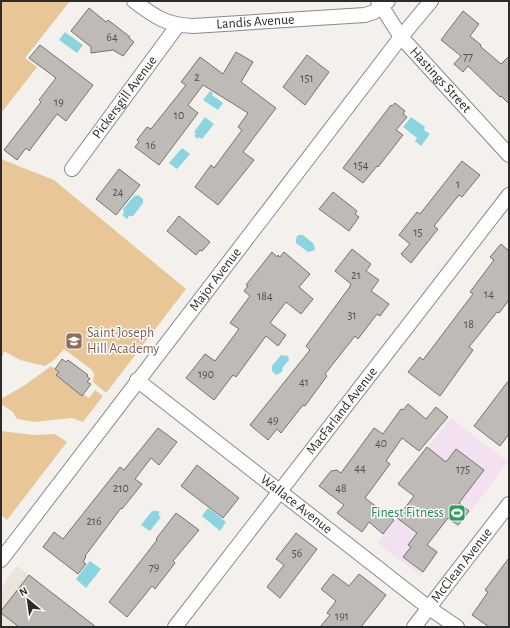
<svg xmlns="http://www.w3.org/2000/svg" width="510" height="628" viewBox="0 0 510 628" font-family="'Alegreya Sans',sans-serif">
<rect width="100%" height="100%" fill="#f4f1ed"/>
<path fill="#f3e1f2" d="M451,418L508,462L458,528L399,483Z
M397,519L439,552L421,576L377,543Z"/>
<path fill="#ece3d9" d="M17,566L96,627H1V588Z"/>
<path fill="#e8c697" d="M1,1H70L25,58L37,67L1,113Z
M1,159L54,180L186,289L106,393L93,382L94,374L91,369L64,349L54,360L45,366L20,360L4,351L1,360Z
M51,366L59,372L56,375L82,395L83,394L89,398L95,390L103,396L83,422L72,418L35,422L17,419L13,412L1,404V399L25,385Z
M1,431L34,435L55,434L67,442L7,520L1,515Z"/>
<path fill="#8ad5df" d="M65,32L83,45L77,53L59,40Z
M210,91L213,93L212,95L223,103L218,110L203,100Z
M205,117L214,124L202,139L199,137L198,139L194,136L196,134L194,132Z
M411,117L425,127L424,130L430,134L421,146L415,141L417,138L403,127Z
M182,148L190,154L177,169L169,163Z
M138,195L143,199V203L133,216H129L127,219L122,215L124,213L123,209L134,196Z
M298,235H303L314,244L315,250L308,252L296,243V239Z
M281,355L288,356L289,360L283,367L282,372L276,375L272,371V366Z
M208,508L226,522L220,531L202,516Z
M152,511H159V516L161,517L150,531L141,525Z
M90,561L101,569L86,588L76,579Z"/>
<path fill="#bebbb7" stroke="#76736f" d="M89,8L106,22L108,20L130,37L129,38L134,42L123,56L113,50L91,53V47L71,31Z
M463,11L479,24L470,36L481,45L480,46L501,64L509,56V104L501,96L500,97L468,66L463,72L454,64L461,56L441,40Z
M40,45L93,85L66,121L57,114L29,151L26,148L17,160L4,150L41,102L39,100L56,78L29,58Z
M236,52L253,62L241,82L276,108L243,152L254,160L218,205L195,187L211,165L214,168L242,130L238,127L248,113L203,85L188,105L198,113L159,165L135,147L139,142L137,140L147,127L151,129L186,85L181,82L200,57L223,74Z
M307,55L329,72L305,105L283,87Z
M395,103L405,111L403,114L407,117L396,130L403,135L378,167L377,166L363,183L343,168L391,105L392,106Z
M462,161L480,175L462,197L459,195L434,226L438,229L411,263L401,254L410,244L399,235L417,212L420,214Z
M119,169L140,185L116,215L96,199Z
M333,192L357,211L355,214L359,217L349,231L319,209Z
M179,216L210,242L202,251L200,250L196,255L167,231Z
M501,244L509,251V300L499,313L497,312L469,347L473,350L440,396L408,372L420,357L423,360L473,294L470,292L494,260L490,257Z
M352,249L371,264L366,271L379,280L371,291L389,304L380,316L377,314L358,339L355,336L325,374L327,376L305,406L303,405L281,433L277,429L268,440L250,425L310,350L306,346L349,288L351,284L335,271Z
M272,252L277,257L278,255L280,257L284,252L310,274L299,287L313,299L301,314L286,302L270,323L286,335L278,346L266,336L236,377L233,375L214,400L186,378L205,354L215,361L239,329L230,323L250,296L244,291L248,286L246,285Z
M62,359L66,362L68,360L88,375L87,376L90,379L87,382L91,384L82,396L56,375L59,372L55,369Z
M509,380V434L500,446L474,426Z
M408,404L426,419L436,407L448,417L419,451L402,438L386,461L390,464L365,498L394,520L383,534L369,522L362,532L337,513L344,505L319,486L331,471L337,470L341,473L374,428L383,434L401,409L403,410Z
M158,428L177,442L159,465L151,458L135,479L142,484L122,509L121,508L85,556L86,557L83,562L86,564L78,574L43,547L54,532L63,539L120,467L124,470Z
M427,447L446,462L456,449L484,470L459,503L469,511L458,525L448,518L427,545L437,552L423,572L403,557L411,547L408,545L417,533L397,518L414,496L398,484Z
M197,465L239,498L223,518L181,486Z
M176,513L199,530L173,561L175,563L155,589L152,586L127,617L109,602L157,540L156,539Z
M296,533L317,549L280,598L267,587L284,565L276,559Z
M509,558V627H489L472,615L488,592L485,590Z
M333,574L349,586L359,574L386,595L361,627H320L330,615L327,613L336,601L321,589Z
M29,575L96,627H19L1,613V611Z"/>
<g fill="none" stroke-linecap="round" stroke-linejoin="round">
<g stroke="#8c8985" stroke-width="16">
<g id="street">
<path id="s1" d="M134,1C155,17 166,25 193,26L365,15L374,12L388,1"/>
<path id="s2" d="M378,1L401,37L509,155"/>
<path id="s3" d="M72,169L178,25"/>
<path id="s4" d="M137,380L429,608L457,627"/>
<path id="s5" d="M1,560L401,37L431,1"/>
<path id="s6" d="M175,627L509,195"/>
<path id="s7" d="M414,627L509,504"/>
</g>
</g>
<use href="#street" stroke="#fff" stroke-width="14"/>
</g>
<defs>
<g id="school-square" transform="scale(0.9)"><rect x="-9" y="-9" width="18" height="18" rx="4" fill="#8d6e63" stroke="#fff"/><path d="M0-5L7-2L0 1L-7-2ZM-4 1L0 2.5L4 1V4Q0 6-4 4Z" fill="#fff"/></g>
<g id="stadium-square" transform="scale(0.9)"><rect x="-9" y="-9" width="18" height="18" rx="4" fill="#2e9e5b" stroke="#fff"/><path d="M0-5a6.5 5 0 1 0 0 10a6.5 5 0 1 0 0-10ZM-3.5-1.8h7v3.6h-7Z" fill="#fff"/></g>
</defs>
<g fill-rule="evenodd">
<use href="#school-square" x="74" y="341"/>
<use href="#stadium-square" x="457" y="513"/>
</g>
<g text-anchor="middle" dominant-baseline="central" stroke-width="3" stroke-linejoin="round" paint-order="stroke">
<g font-size="12" fill="#514f4d">
<text x="112" y="37">64</text>
<text x="468" y="56">77</text>
<text x="197" y="77">2</text>
<text x="307" y="78">151</text>
<text x="59" y="102">19</text>
<text x="179" y="115">10</text>
<text x="151" y="145">16</text>
<text x="361" y="165">154</text>
<text x="458" y="184">1</text>
<text x="118" y="192">24</text>
<text x="418" y="232">15</text>
<text x="356" y="275">21</text>
<text x="489" y="294">14</text>
<text x="265" y="296">184</text>
<text x="352" y="315">31</text>
<text x="469" y="324">18</text>
<text x="206" y="374">190</text>
<text x="304" y="382">41</text>
<text x="273" y="420">49</text>
<text x="381" y="443">40</text>
<text x="360" y="468">44</text>
<text x="463" y="469">175</text>
<text x="121" y="488">210</text>
<text x="341" y="488">48</text>
<text x="94" y="521">216</text>
<text x="297" y="553">56</text>
<text x="154" y="567">79</text>
<text x="342" y="616">191</text>
</g>
<g font-size="14" fill="#2d2b2a" stroke="#fff">
<text stroke="none"><textPath href="#s1" startOffset="128">Landis Avenue</textPath></text>
<text stroke="none"><textPath href="#s2" startOffset="101">Hastings Street</textPath></text>
<text stroke="none"><textPath href="#s3" startOffset="89">Pickersgill Avenue</textPath></text>
<text stroke="none"><textPath href="#s5" startOffset="353">Major Avenue</textPath></text>
<text stroke="none"><textPath href="#s6" startOffset="273">MacFarland Avenue</textPath></text>
<text stroke="none"><textPath href="#s4" startOffset="202">Wallace Avenue</textPath></text>
<text stroke="none"><textPath href="#s7" startOffset="78">McClean Avenue</textPath></text>
</g>
<g font-size="14" fill="#785e54" stroke="#fff" text-anchor="start">
<text x="87" y="333">Saint Joseph<tspan x="87" dy="16">Hill Academy</tspan></text>
</g>
<g font-size="14" fill="#27864d" stroke="#fff" text-anchor="end">
<text x="444" y="513">Finest Fitness</text>
</g>
</g>
<rect width="510" height="628" fill="none" stroke="#2d2b2a" stroke-width="4"/>
<g transform="translate(28 600) rotate(331)" stroke="#ffffff" stroke-width="3" paint-order="stroke">
<path d="M0-3L7 15L0 10L-7 15Z" fill="#2d2b2a"/>
<text y="-6" font-size="11" font-weight="bold" text-anchor="middle" fill="#2d2b2a">N</text>
</g>
</svg>
